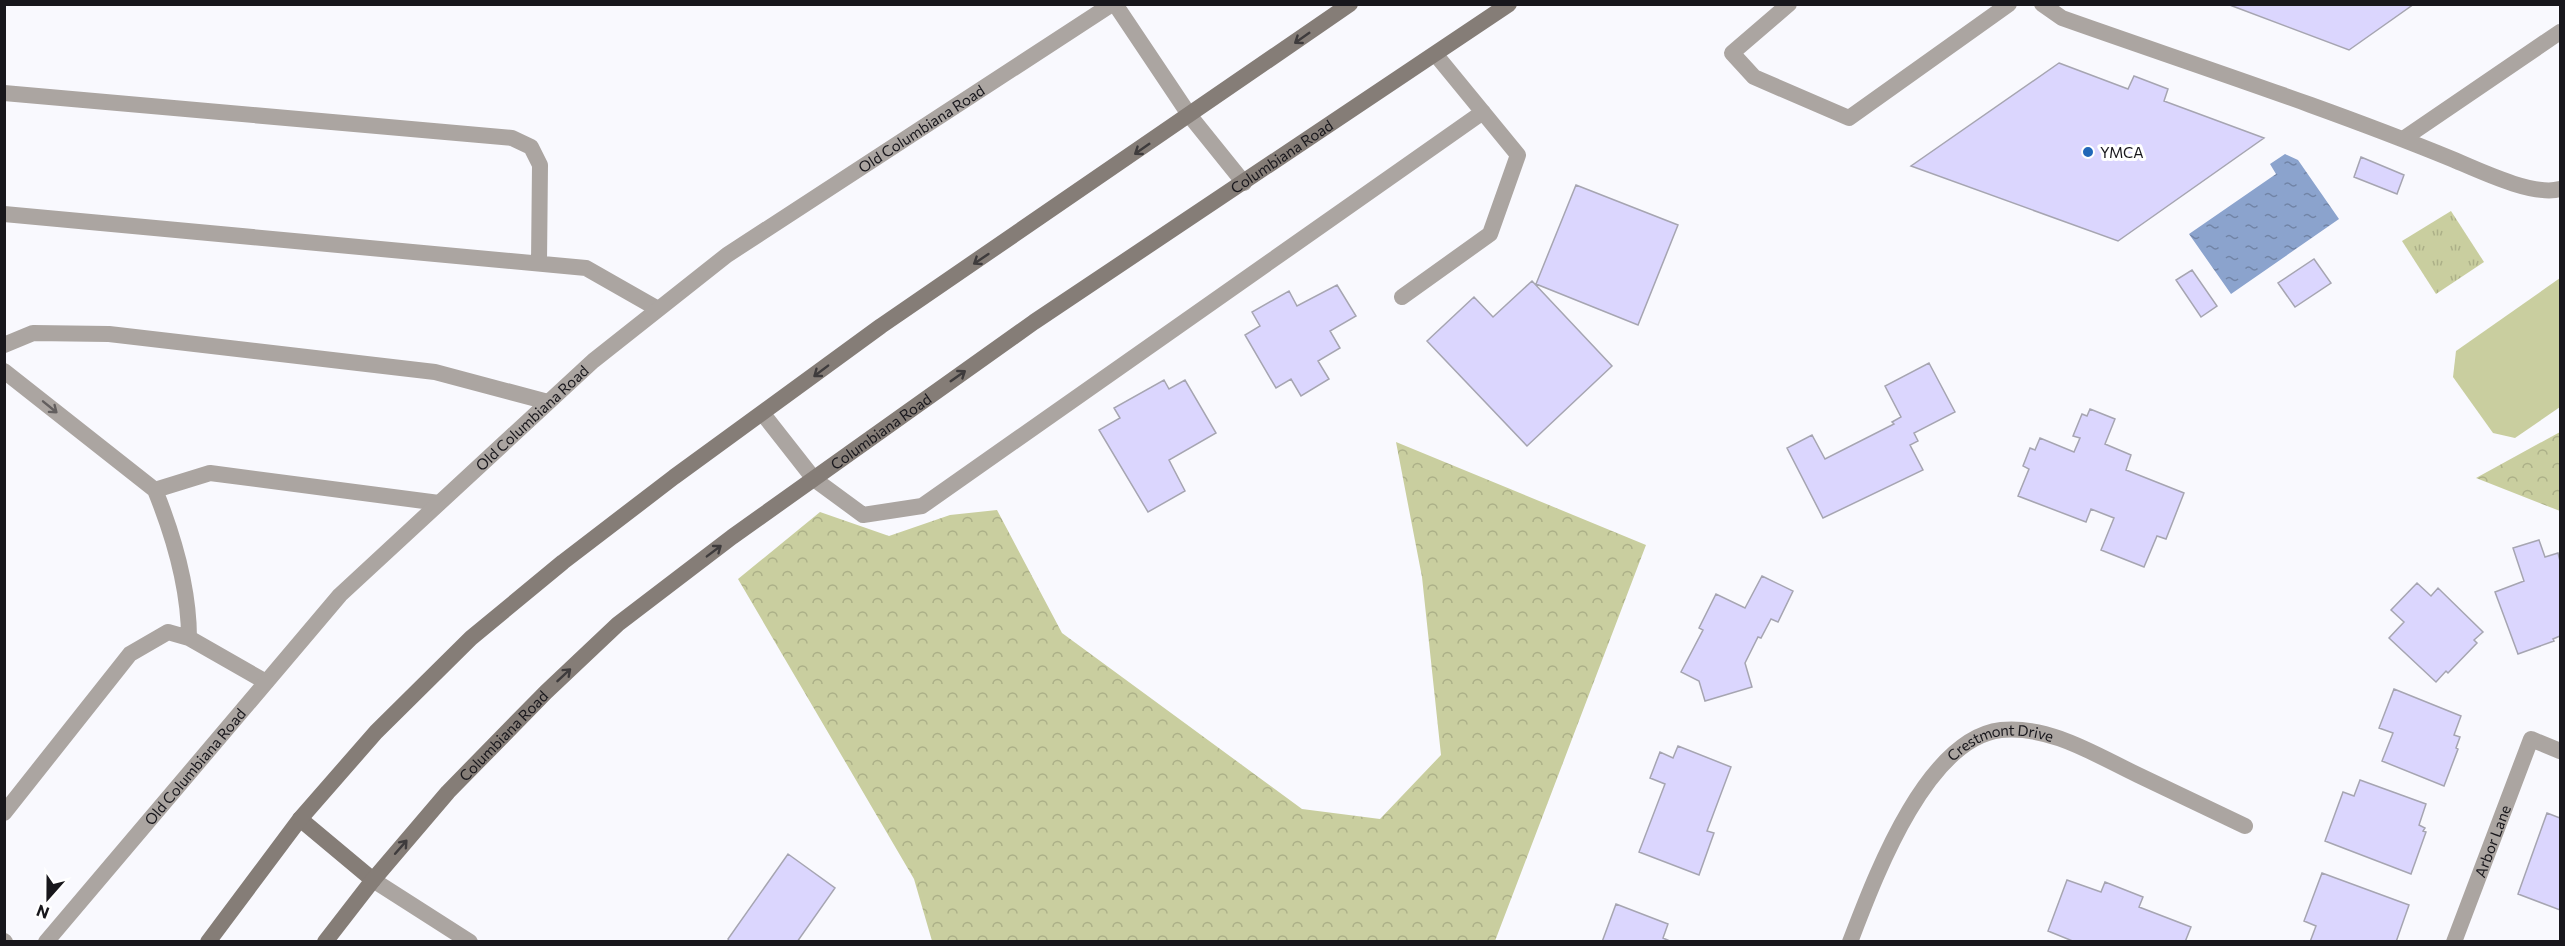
<svg xmlns="http://www.w3.org/2000/svg" width="2565" height="946" viewBox="0 0 2565 946" font-family="Commissioner,sans-serif">
<defs>
<pattern id="grass-tufts" width="24" height="20" patternUnits="userSpaceOnUse" patternTransform="scale(1.5)"><rect width="24" height="20" fill="#c9ce9f"/><path d="M3 7l-1-3M5 7V3M7 7l1-3M15 17l-1-3M17 17v-4M19 17l1-3" fill="none" stroke="#acb088"/></pattern>
<pattern id="forest-crowns" width="20" height="18" patternUnits="userSpaceOnUse" patternTransform="scale(1.5)"><rect width="20" height="18" fill="#c9ce9f"/><path d="M2 6a3 3 0 1 1 6 0M12 15a3 3 0 1 1 6 0" fill="none" stroke="#acb088"/></pattern>
<pattern id="water-ripples" width="26" height="14" patternUnits="userSpaceOnUse" patternTransform="scale(1.5)"><rect width="26" height="14" fill="#8ba3cd"/><path d="M2 4q2-2 4 0t4 0M15 11q2-2 4 0t4 0" fill="none" stroke="#7184a6"/></pattern>
</defs>
<rect width="100%" height="100%" fill="#f9f9fe"/>
<path fill="url(#grass-tufts)" d="M2451,211L2484,262L2436,294L2402,241Z"/>
<path fill="url(#forest-crowns)" d="M2560,432V511L2476,478Z
M1396,442L1646,545L1495,941H932L914,879L738,579L820,512L889,536L950,515L997,510L1062,633L1302,809L1380,819L1441,755L1422,577Z"/>
<path fill="#c9ce9f" d="M2560,278V407L2515,438L2493,433L2453,377L2456,351Z"/>
<path fill="url(#water-ripples)" d="M2285,154L2298,160L2339,219L2231,294L2189,234L2276,174L2270,164Z"/>
<path fill="#dbd6fe" stroke="#a6a5b1" stroke-width="1.5" d="M2227,4H2414L2349,50Z
M2059,63L2128,89L2134,76L2168,89L2164,101L2264,138L2118,241L1911,166Z
M2361,157L2404,175L2397,194L2354,177Z
M1576,185L1678,225L1638,325L1536,284Z
M2314,259L2331,283L2295,307L2278,283Z
M2192,270L2217,306L2201,317L2176,280Z
M1532,281L1612,366L1527,446L1427,341L1474,297L1493,317Z
M1337,285L1356,316L1330,331L1340,348L1318,361L1329,379L1301,396L1291,379L1276,388L1245,335L1260,326L1252,312L1289,291L1297,306Z
M1929,363L1955,412L1914,433L1918,441L1910,445L1923,470L1823,518L1787,448L1812,435L1825,459L1894,424L1892,422L1901,417L1885,386Z
M1164,380L1169,389L1185,380L1216,433L1169,460L1185,491L1148,512L1099,430L1120,418L1114,408Z
M2090,409L2115,419L2105,444L2131,455L2126,470L2184,493L2166,539L2157,536L2144,567L2101,550L2114,518L2091,509L2086,522L2018,496L2029,469L2023,466L2030,448L2035,450L2040,438L2074,452L2080,438L2073,436L2082,414L2087,416Z
M2539,540L2545,557L2558,553L2560,561V636L2553,639L2554,641L2518,654L2495,592L2524,581L2513,548Z
M1762,576L1793,591L1778,622L1771,619L1761,638L1758,637L1745,663L1752,687L1705,701L1699,681L1681,672L1703,630L1699,628L1716,594L1745,608Z
M2417,583L2431,596L2438,588L2483,632L2474,640L2477,643L2448,673L2446,671L2436,682L2389,638L2404,622L2391,610Z
M2394,689L2461,716L2454,735L2460,737L2456,748L2458,749L2444,786L2382,761L2393,733L2379,728Z
M1678,746L1731,767L1707,831L1714,833L1699,875L1639,852L1665,784L1650,778L1660,752L1673,758Z
M2360,780L2426,804L2419,825L2425,828L2423,831L2426,832L2411,874L2325,841L2343,792L2354,796Z
M2547,813L2560,818V910L2518,894Z
M788,854L835,888L797,942H730L728,939Z
M2322,873L2409,905L2396,942H2310L2316,926L2304,921Z
M2067,880L2101,892L2105,882L2143,897L2139,907L2191,927L2185,942H2075L2048,931Z
M1616,904L1668,924L1663,938L1672,942H1602Z"/>
<g fill="none" stroke-linecap="round" stroke-linejoin="round">
<path stroke="#aba5a1" stroke-width="16" d="M1789,4L1732,53L1754,77L1849,118L2009,4
M2042,4L2062,18C2192,64 2325,107 2452,159C2478,170 2534,197 2560,189
M4,93L512,138L531,147L540,165L539,263
M2403,139L2560,32
M4,214L586,268L658,309
M1402,297L1490,234L1518,155L1436,55
M4,345L33,333L109,334L435,372L548,402
M4,371L155,490
M763,414L814,479L863,515L922,506L1483,112
M189,638C189,587 174,537 155,490L210,473L439,503
M4,813L130,654L168,632L189,638L266,682
M373,880L470,942
M4,941L5,942"/>
<g stroke="#aba5a1" stroke-width="16">
<path d="M1115,4L1190,116L1244,183"/>
<path id="s1" d="M46,942L340,595L593,361L727,255L1112,4"/>
<path id="s2" d="M1850,942C1874,880 1925,739 2001,730C2049,725 2096,755 2138,775C2174,792 2209,809 2245,826"/>
<path id="s3" d="M2454,942L2531,739L2560,751"/>
</g>
<g stroke="#857d77" stroke-width="16">
<path d="M300,819L373,880"/>
<path d="M208,942L300,819L376,732L471,638L563,562L674,477L881,326L1350,4"/>
<path id="s4" d="M325,942L373,880L448,792L546,692L618,624L732,537L1034,322L1509,4"/>
</g>
</g>
<defs><path id="oneway-shaft" d="M-6 0H5M1.5-3L5.5 0L1.5 3" fill="none" stroke-width="1.6" stroke-linecap="round" stroke-linejoin="round" transform="scale(1.5)"/></defs>
<g stroke="#3e3b3c">
<use href="#oneway-shaft" transform="translate(1302 38) rotate(145)"/>
<use href="#oneway-shaft" transform="translate(1142 149) rotate(145)"/>
<use href="#oneway-shaft" transform="translate(981 259) rotate(146)"/>
<use href="#oneway-shaft" transform="translate(821 371) rotate(143)"/>
<use href="#oneway-shaft" transform="translate(958 376) rotate(-35)"/>
<use href="#oneway-shaft" transform="translate(714 551) rotate(-37)"/>
<use href="#oneway-shaft" transform="translate(564 675) rotate(-43)"/>
<use href="#oneway-shaft" transform="translate(401 847) rotate(-49)"/>
</g>
<use stroke="#625e5e" href="#oneway-shaft" transform="translate(50 407) rotate(39)"/>
<circle fill="#2168b8" stroke="#fff" stroke-width="2" cx="2088" cy="152" r="6"/>
<g text-anchor="middle" dominant-baseline="central" stroke-width="6" stroke-linejoin="round" paint-order="stroke">
<g font-size="15" fill="#18171c" stroke="#fff">
<text stroke="none"><textPath href="#s1" startOffset="1202">Old Columbiana Road</textPath></text>
<text stroke="none"><textPath href="#s4" startOffset="1245">Columbiana Road</textPath></text>
<text stroke="none"><textPath href="#s1" startOffset="716">Old Columbiana Road</textPath></text>
<text stroke="none"><textPath href="#s4" startOffset="759">Columbiana Road</textPath></text>
<text stroke="none"><textPath href="#s4" startOffset="273">Columbiana Road</textPath></text>
<text stroke="none"><textPath href="#s2" startOffset="267">Crestmont Drive</textPath></text>
<text stroke="none"><textPath href="#s1" startOffset="230">Old Columbiana Road</textPath></text>
<text stroke="none"><textPath href="#s3" startOffset="108">Arbor Lane</textPath></text>
</g>
<g font-size="15" fill="#18171c" stroke="#fff" text-anchor="start">
<text x="2100" y="152">YMCA</text>
</g>
</g>
<rect width="2565" height="946" fill="none" stroke="#18171c" stroke-width="12"/>
<g transform="translate(48 898) rotate(201)" stroke="#ffffff" stroke-width="4.5" paint-order="stroke">
<path d="M0-4.5L10 22L0 15L-10 22Z" fill="#18171c"/>
<text y="-9" font-size="16" font-weight="bold" text-anchor="middle" fill="#18171c">N</text>
</g>
</svg>
